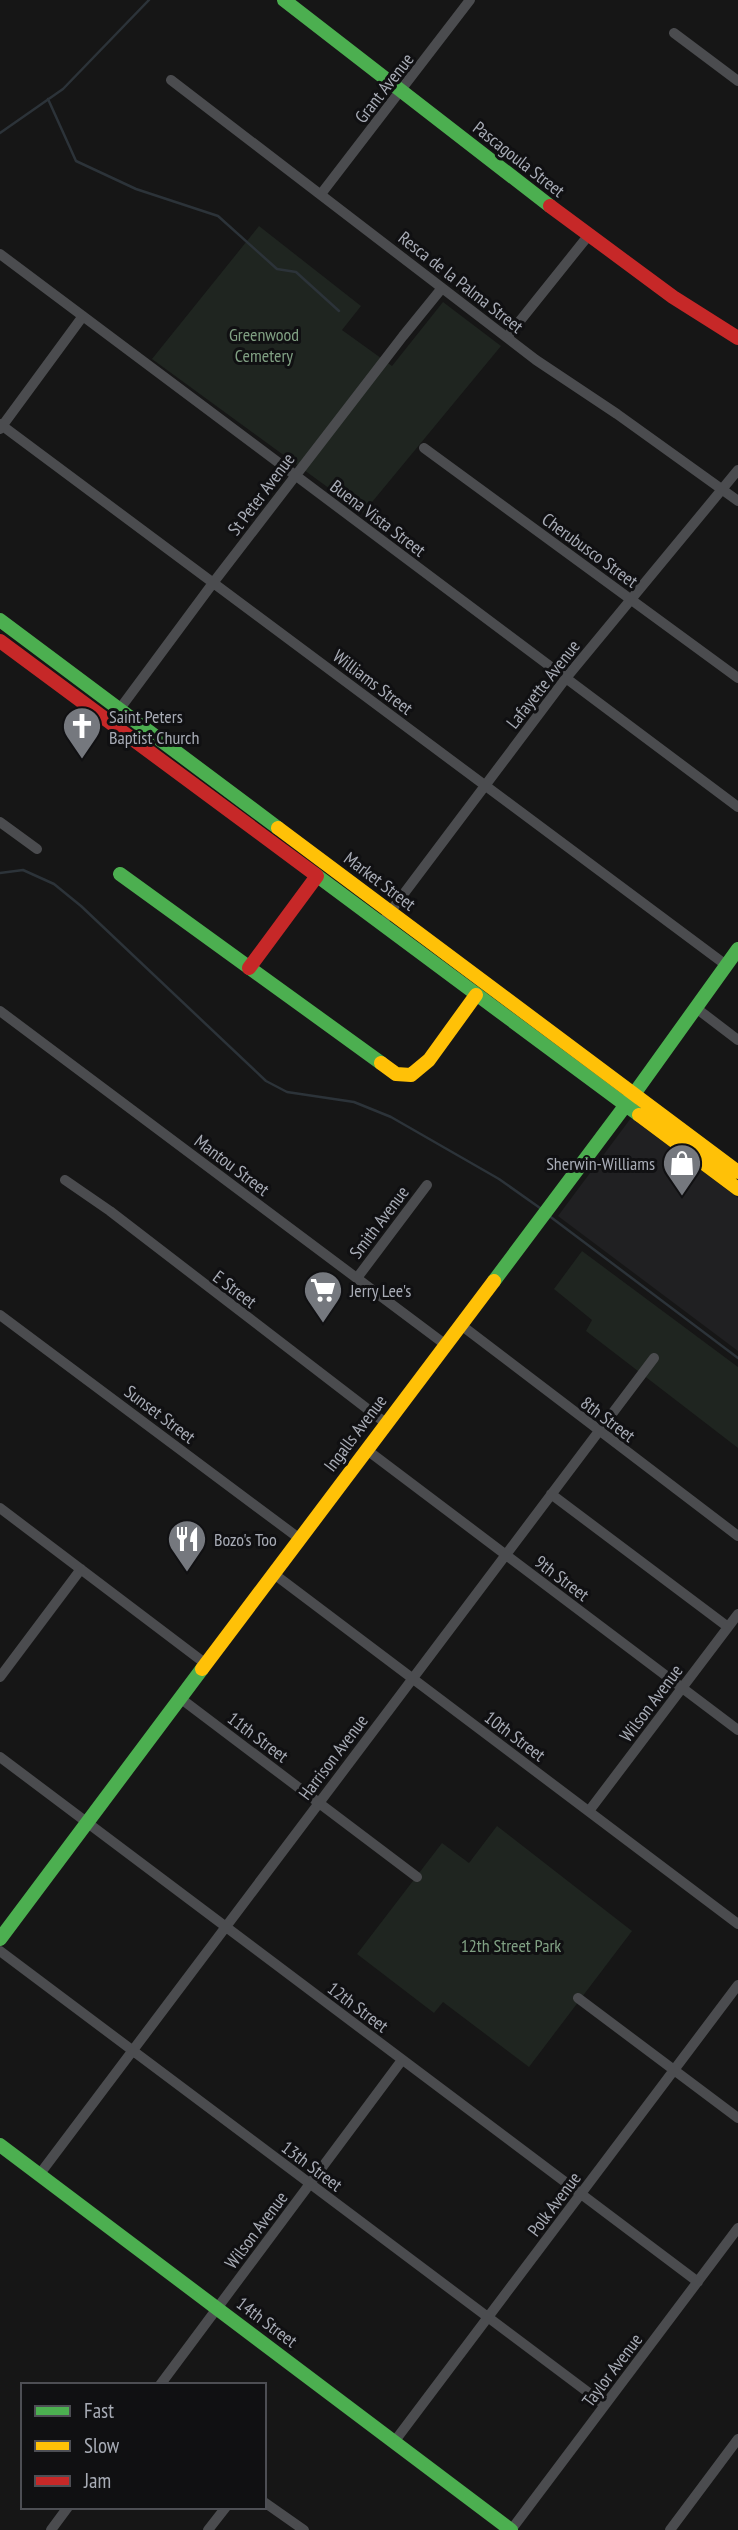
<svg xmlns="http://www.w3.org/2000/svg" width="738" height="2530" viewBox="0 0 738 2530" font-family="'PT Sans Narrow',sans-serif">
<rect width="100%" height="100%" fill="#161616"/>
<path fill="#202022" d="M631,1118L738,1198V1351L558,1216Z"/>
<path fill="#1f2520" d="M259,226L361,306L342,330L392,366L443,302L501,346L363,513L152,359Z
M582,1251L738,1367V1448L586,1331L592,1320L554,1289Z
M497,1826L632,1931L529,2067L443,2002L434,2013L357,1954L442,1843L469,1863Z"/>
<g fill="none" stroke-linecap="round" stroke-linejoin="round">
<path stroke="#2c3339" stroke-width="2.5" d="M48,99L76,161L136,189L218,216L277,269L296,272L339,311
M0,133L63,89L149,0
M0,873L23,870L54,884L81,906L266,1081L287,1092L354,1102L391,1117L499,1179L540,1208
M548,1215L738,1358"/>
<path stroke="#4b4c4f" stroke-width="10" d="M674,33L738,81
M171,80L536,360L617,414L738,501
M321,194L470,0
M0,254L738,807
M507,337L588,236
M0,424L726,965
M0,429L83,316
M424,448L738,678
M110,722L213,583L403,336L442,288
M0,822L37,849
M381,924L566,678L738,470
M696,1008L738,1040
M0,1011L446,1345
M65,1180L110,1211L387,1424
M357,1278L427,1185
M0,1315L300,1539
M461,1325L738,1536
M367,1450L738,1730
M551,1494L728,1627
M0,1508L206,1664
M274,1574L738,1924
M0,1677L81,1569
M180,1698L417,1877
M0,1757L698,2282
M589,1811L738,1614
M0,1951L605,2405
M578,1998L738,2118
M39,2175L654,1358
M160,2385L402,2060
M394,2442L738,1985
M264,2502L304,2530
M51,2530L68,2507
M208,2530L226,2507
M511,2530L738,2228
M670,2530L738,2439"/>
<path stroke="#4caf50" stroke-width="14" d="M284,0L550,206
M0,620L278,828
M120,874L381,1063
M316,875L639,1115
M494,1281L634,1094L738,949
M0,1939L202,1669
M0,2145L511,2530"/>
<path stroke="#ffc107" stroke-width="14" d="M278,828L738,1172
M381,1063L396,1074L411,1075L429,1060L476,995
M639,1115L738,1189
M202,1669L494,1281"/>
<path stroke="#c62828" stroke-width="14" d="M550,206L673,297L738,338
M0,641L316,875
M249,968L317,876"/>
</g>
<defs>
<g id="church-pin" transform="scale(2.0125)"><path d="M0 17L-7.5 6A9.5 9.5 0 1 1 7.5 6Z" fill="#75787e" stroke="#101012"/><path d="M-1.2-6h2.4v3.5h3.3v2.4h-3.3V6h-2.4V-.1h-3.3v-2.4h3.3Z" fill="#fff"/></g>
<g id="shop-pin" transform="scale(2.0125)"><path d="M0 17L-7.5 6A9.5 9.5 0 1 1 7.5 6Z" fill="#75787e" stroke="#101012"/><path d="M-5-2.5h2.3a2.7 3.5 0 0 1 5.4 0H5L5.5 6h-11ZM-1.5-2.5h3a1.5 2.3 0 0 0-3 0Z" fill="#fff"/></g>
<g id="supermarket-pin" transform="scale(2.0125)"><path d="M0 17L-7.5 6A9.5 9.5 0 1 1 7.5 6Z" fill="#75787e" stroke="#101012"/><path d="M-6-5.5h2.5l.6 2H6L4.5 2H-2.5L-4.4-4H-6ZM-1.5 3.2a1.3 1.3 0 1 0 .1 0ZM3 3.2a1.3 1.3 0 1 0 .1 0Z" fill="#fff"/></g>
<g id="restaurant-pin" transform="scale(2.0125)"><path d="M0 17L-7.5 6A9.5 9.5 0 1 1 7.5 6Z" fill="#75787e" stroke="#101012"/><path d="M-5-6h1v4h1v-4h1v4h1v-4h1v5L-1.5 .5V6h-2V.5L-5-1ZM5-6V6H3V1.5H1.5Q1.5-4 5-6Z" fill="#fff"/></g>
</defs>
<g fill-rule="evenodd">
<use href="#church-pin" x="82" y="726"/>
<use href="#shop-pin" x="682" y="1163"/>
<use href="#supermarket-pin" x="323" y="1290"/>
<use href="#restaurant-pin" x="187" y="1539"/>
</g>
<g text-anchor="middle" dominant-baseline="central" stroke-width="6" stroke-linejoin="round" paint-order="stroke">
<g font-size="18" fill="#a8acb6" stroke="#101012">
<text transform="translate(384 88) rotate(-52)">Grant Avenue</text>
<text transform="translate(519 159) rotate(38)">Pascagoula Street</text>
<text transform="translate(461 282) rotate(38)">Resca de la Palma Street</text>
<text transform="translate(261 494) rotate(-53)">St Peter Avenue</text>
<text transform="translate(378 518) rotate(37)">Buena Vista Street</text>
<text transform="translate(590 550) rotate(36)">Cherubusco Street</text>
<text transform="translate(373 682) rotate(37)">Williams Street</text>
<text transform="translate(543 684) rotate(-52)">Lafayette Avenue</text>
<text transform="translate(380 881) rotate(37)">Market Street</text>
<text transform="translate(232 1165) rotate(37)">Mantou Street</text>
<text transform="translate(379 1222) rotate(-53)">Smith Avenue</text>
<text transform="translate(235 1289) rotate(37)">E Street</text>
<text transform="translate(160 1414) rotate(37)">Sunset Street</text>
<text transform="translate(608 1419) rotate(37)">8th Street</text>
<text transform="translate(355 1433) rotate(-53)">Ingalls Avenue</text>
<text transform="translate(562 1578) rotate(37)">9th Street</text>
<text transform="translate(651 1703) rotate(-53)">Wilson Avenue</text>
<text transform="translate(515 1736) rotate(37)">10th Street</text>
<text transform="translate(258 1737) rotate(37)">11th Street</text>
<text transform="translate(333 1757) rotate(-53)">Harrison Avenue</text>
<text transform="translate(358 2007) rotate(37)">12th Street</text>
<text transform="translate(312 2166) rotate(37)">13th Street</text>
<text transform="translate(554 2204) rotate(-53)">Polk Avenue</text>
<text transform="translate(256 2230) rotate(-53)">Wilson Avenue</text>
<text transform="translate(267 2322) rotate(37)">14th Street</text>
<text transform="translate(612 2370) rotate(-53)">Taylor Avenue</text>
</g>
<g font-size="18" fill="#80a083" stroke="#101012">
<text x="264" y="334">Greenwood<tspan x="264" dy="21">Cemetery</tspan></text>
<text x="511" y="1945">12th Street Park</text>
</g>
<g font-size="18" fill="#a8acb6" stroke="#101012" text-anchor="start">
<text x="109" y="716">Saint Peters<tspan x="109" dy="21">Baptist Church</tspan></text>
<text x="655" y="1163" text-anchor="end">Sherwin-Williams</text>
<text x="350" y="1290">Jerry Lee's</text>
<text x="214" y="1539">Bozo's Too</text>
</g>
</g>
<rect x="21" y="2383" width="245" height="126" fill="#101012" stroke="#4d4e54" stroke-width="2"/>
<rect x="35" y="2406" width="35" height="10" fill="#4caf50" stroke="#4d4e54" stroke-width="2"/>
<text x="84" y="2418" font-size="21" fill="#a8acb6">Fast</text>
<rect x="35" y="2441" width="35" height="10" fill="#ffc107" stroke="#4d4e54" stroke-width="2"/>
<text x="84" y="2453" font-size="21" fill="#a8acb6">Slow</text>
<rect x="35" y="2476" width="35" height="10" fill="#c62828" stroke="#4d4e54" stroke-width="2"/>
<text x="84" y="2488" font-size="21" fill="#a8acb6">Jam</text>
</svg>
